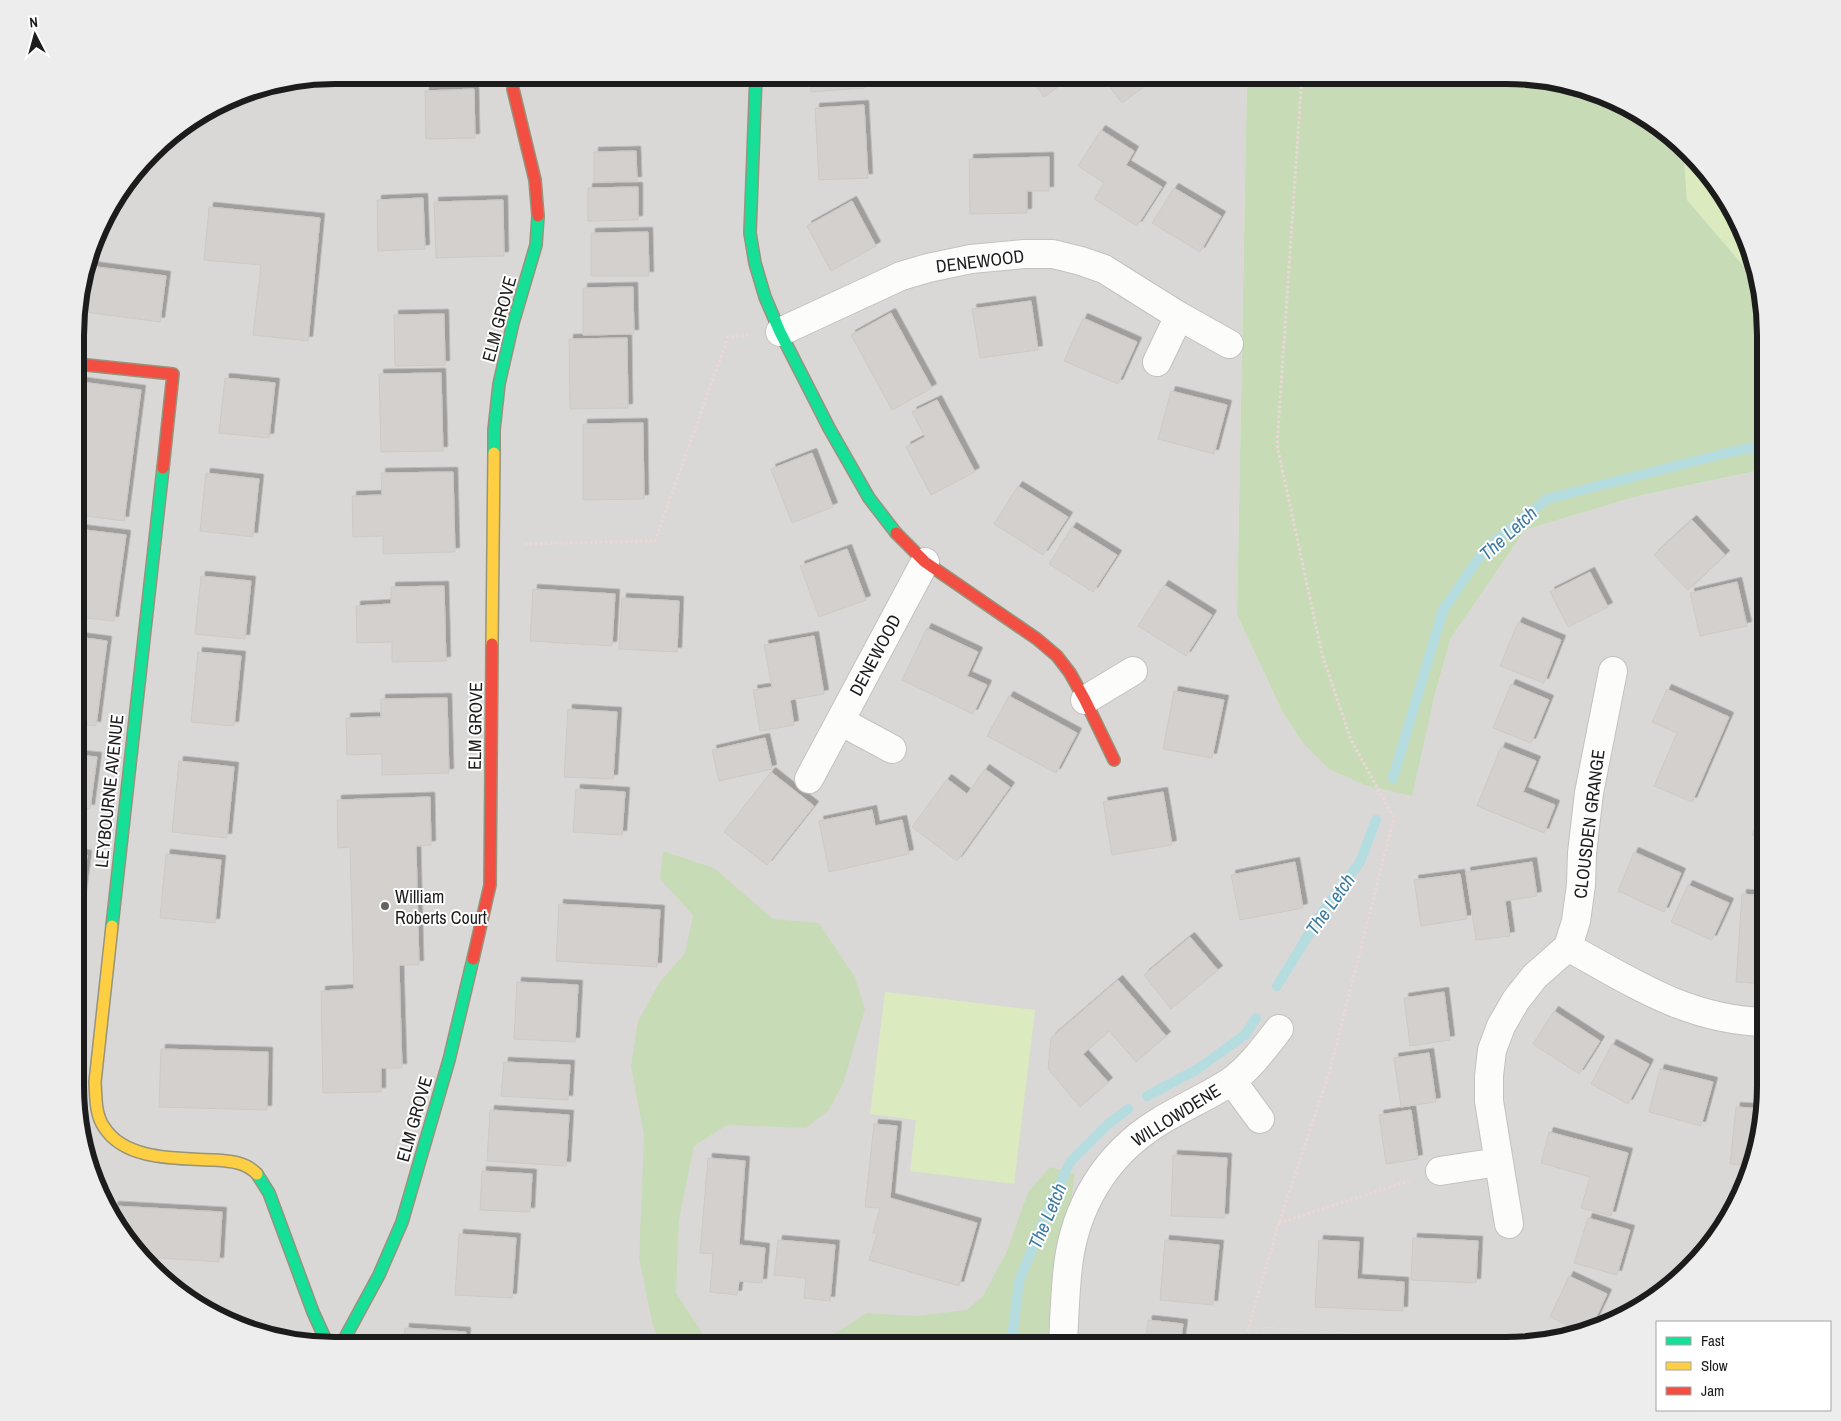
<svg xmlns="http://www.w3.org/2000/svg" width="1841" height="1421" viewBox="0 0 1841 1421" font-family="'Archivo Narrow',sans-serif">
<defs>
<filter id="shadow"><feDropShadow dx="4.5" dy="-4.5" stdDeviation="0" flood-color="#0004"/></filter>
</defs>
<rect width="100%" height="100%" fill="#ebe8e4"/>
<path fill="#dad8d6" d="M334,75H1247L1237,615L1282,711L1302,742L1434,698L1451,638L1525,530L1638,496L1766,469L1765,1104L1746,1186L1702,1257L1621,1319L1557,1341L1520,1345L1264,1327L1259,1346L318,1345L235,1326L164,1282L102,1202L76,1104L77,300L110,205L164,139L251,89Z"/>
<path fill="#d9d8d6" d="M1264,1327L1520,1345L1259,1346Z"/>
<path fill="#dceac0" d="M1683,146L1739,220L1757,268L1759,284L1687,200Z
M885,992L1035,1010L1014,1184L910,1171L916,1120L870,1114Z"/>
<path fill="#c8dbb7" d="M1247,75L1523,76L1606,95L1677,139L1683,146L1687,200L1759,284L1766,334V469L1638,496L1525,530L1451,638L1434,698L1412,796L1365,785L1329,769L1302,742L1282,711L1237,615Z
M663,851L714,868L773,919L819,923L855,977L865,1009L844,1081L829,1110L806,1128L727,1125L694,1146L679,1220L676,1293L711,1346H661L653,1326L639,1259L644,1136L631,1066L638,1021L659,983L685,953L693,915L660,879Z
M1050,1167L1075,1174L1070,1207L1054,1261L1050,1346H821L829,1337L867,1313L916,1316L967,1310L983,1296L1007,1251L1028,1192Z"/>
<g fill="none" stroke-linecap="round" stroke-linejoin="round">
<path stroke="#b5dde0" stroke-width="10" d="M1393,778L1443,610L1485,549L1547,499L1730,452L1766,445
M1277,986L1323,911L1360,862L1376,820
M1147,1096L1196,1070L1245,1035L1256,1018
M1011,1346L1019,1281L1048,1210L1070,1162L1107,1125L1128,1109"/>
</g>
<path fill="#d3d0cd" stroke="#cec9c5" filter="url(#shadow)" d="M422,75H467V83L422,84Z
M810,75H864L865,88L811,92Z
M1028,75H1075L1044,97Z
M1101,75H1160L1122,103Z
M474,89L475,138L426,139L425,91Z
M864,105L868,178L819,180L815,108Z
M1101,130L1134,151L1126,165L1162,187L1137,226L1094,199L1104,183L1078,166Z
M636,151L637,181L594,182V152Z
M1049,157V191H1027V213L970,214L969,159Z
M638,187V220L588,221V188Z
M1174,188L1221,216L1200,252L1152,223Z
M423,198L425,249L378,251L377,200Z
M503,200L504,256L436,258L434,202Z
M852,201L876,246L831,271L807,226Z
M209,207L320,218L308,341L253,335L261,265L204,260Z
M648,232L649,276H591V233Z
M89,266L166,276L160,322L77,311V300Z
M633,287L634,334L583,335V288Z
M1031,301L1038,350L980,358L972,309Z
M891,313L932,388L892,410L851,335Z
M444,314L445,365L395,366L394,315Z
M1083,318L1137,342L1118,384L1064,361Z
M627,338L628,408L570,409L569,339Z
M441,373L443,451L381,452L379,374Z
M225,378L275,383L269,438L219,433Z
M81,382L141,390L124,521L77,515V414Z
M1171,391L1227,405L1214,454L1158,439Z
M937,400L975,472L931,495L906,447L925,437L912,412Z
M643,423L644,499L583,500V424Z
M812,453L833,507L792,523L771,469Z
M453,472L455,552L383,554V536L353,537L352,496L382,495L381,473Z
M206,473L259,479L253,537L200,531Z
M1018,486L1068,517L1043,555L994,524Z
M1692,520L1725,555L1688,590L1654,555Z
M1072,527L1117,555L1093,592L1049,564Z
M77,529L126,535L114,621L77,617Z
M847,549L866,600L819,617L800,566Z
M1590,572L1608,607L1568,627L1550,592Z
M201,576L251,581L245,639L195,634Z
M1737,582L1747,626L1700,636L1690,593Z
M1164,585L1212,615L1186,656L1138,626Z
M444,586L446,661L392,662V642L357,643L356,606L391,604V587Z
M533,589L615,594L612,646L530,641Z
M622,598L679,601L677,652L619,649Z
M1518,622L1561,640L1544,683L1500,666Z
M927,628L978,652L967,676L987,685L973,714L902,680Z
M814,636L824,694L790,700L794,725L760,731L753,690L772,687L764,645Z
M77,637L107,641L96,726L76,724Z
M198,652L241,656L234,726L191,722Z
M1511,684L1549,700L1531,743L1493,728Z
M1667,689L1729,717L1692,802L1654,786L1677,733L1652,722Z
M1174,691L1224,700L1212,758L1163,749Z
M1009,696L1077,733L1056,773L987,736Z
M447,698L449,773L382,775V754L347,755L346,718L381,717V699Z
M568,709L617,712L613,779L564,777Z
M765,738L772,769L719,781L712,750Z
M1501,747L1536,761L1523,792L1555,805L1544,833L1477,806Z
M76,755L97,757L90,809L76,807Z
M179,761L234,767L227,838L172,832Z
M985,769L1010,787L957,861L912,827L947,779L967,794Z
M771,772L814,806L767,865L724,832Z
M576,789L625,792L622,835L573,832Z
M1163,792L1172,845L1112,855L1103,802Z
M430,797L431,845L416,846L419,965H399L402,1068H381V1092L323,1093L321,991L354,989L350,847L338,848L337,800Z
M1766,800V841L1752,835Z
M872,810L875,826L902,820L909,854L829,872L819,821Z
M1634,852L1681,873L1664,912L1618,891Z
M76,853L87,855L81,902H76Z
M166,854L221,860L215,923L160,918Z
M1295,862L1303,908L1240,920L1231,875Z
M1532,862L1537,896L1505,901L1510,936L1476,940L1466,872Z
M1460,874L1467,919L1421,926L1414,880Z
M1688,885L1729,903L1712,940L1671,922Z
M1742,894L1766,896V984L1736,982Z
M559,904L660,910L657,967L556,961Z
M1190,937L1218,970L1171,1009L1144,975Z
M1118,980L1166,1036L1136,1062L1109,1031L1083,1054L1108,1082L1080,1107L1048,1069L1051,1038Z
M517,982L578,985L575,1042L514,1039Z
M1444,992L1450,1040L1410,1046L1404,998Z
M1554,1011L1600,1041L1579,1074L1533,1044Z
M1612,1044L1649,1064L1628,1104L1591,1084Z
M161,1049L268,1052L267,1110L159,1107Z
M1429,1053L1436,1102L1401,1107L1394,1058Z
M504,1062L570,1065L568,1100L501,1096Z
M1660,1069L1713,1082L1701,1126L1649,1112Z
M1736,1107L1764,1109L1751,1166L1730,1164Z
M490,1110L569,1115L566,1166L487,1161Z
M1411,1110L1418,1159L1386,1164L1379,1115Z
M874,1124L897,1126L890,1198L977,1223L959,1286L869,1260L877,1234L873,1233L880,1208L865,1207Z
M1549,1132L1628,1153L1611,1216L1581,1208L1590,1177L1541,1163Z
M1173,1155L1227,1158L1224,1218L1171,1216Z
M708,1158L745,1161L739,1245L765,1248L762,1283L739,1281L737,1295L710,1292L713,1254L700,1253Z
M482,1171L532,1174L530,1212L480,1210Z
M114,1206L222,1212L219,1262L145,1257L113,1216Z
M1588,1218L1630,1230L1617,1275L1574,1263Z
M459,1234L516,1238L512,1298L455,1295Z
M1413,1238L1478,1241L1476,1283L1411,1280Z
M778,1240L835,1245L830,1301L804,1298L806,1278L774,1275Z
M1165,1240L1219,1245L1213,1305L1160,1300Z
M1319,1240L1359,1242L1357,1279L1404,1282L1403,1311L1315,1307Z
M1697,1248L1705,1252L1702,1257L1687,1269Z
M1569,1276L1607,1294L1590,1330L1582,1332L1550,1317Z
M1148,1320L1183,1324L1180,1346H1145Z
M405,1328L466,1332L465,1346L404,1345Z"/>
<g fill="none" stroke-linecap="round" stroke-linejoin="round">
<g stroke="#c3c2c0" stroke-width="30">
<path id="street" d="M780,332L901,276L928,268L971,259L1024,254H1053L1081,261L1104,269L1179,316L1229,344
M1157,362L1179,316
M1085,700L1133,671
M840,721L892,749
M809,779L925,562
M1568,947C1633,983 1688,1020 1765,1022
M1232,1081L1260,1119
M1440,1171L1498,1162
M1509,1224L1489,1101V1076L1492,1050L1501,1026L1516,1000L1535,976L1568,947L1576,921L1581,885L1582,853L1589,793L1613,671
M1063,1346C1064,1319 1065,1292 1068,1266C1075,1206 1106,1155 1157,1123C1181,1108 1207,1097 1230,1082C1250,1068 1265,1047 1279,1029"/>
</g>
<g stroke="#96947c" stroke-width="14">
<path id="fast" d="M756,75L750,233L755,263L765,297L780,332L829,428L869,498L896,533
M494,453V430L499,384L513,323L536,245L538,216
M112,926L163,468
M257,1174L269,1193L313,1312L328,1345
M341,1345L379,1275L402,1222L449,1060L473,959"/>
</g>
<g stroke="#96947c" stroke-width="14">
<path id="slow" d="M492,644L494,453
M112,926L95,1082C96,1097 95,1114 104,1127C125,1161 179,1158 214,1160C230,1161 246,1162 257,1174"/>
</g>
<g stroke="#96947c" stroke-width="14">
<path id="jam" d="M513,89L535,180L538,216
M77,364L173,374L163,468
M896,533L925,562L1037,639L1057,656L1070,673L1085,700L1114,760
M473,959L490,885L492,644"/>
</g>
<path stroke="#ebd7d7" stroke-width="3" stroke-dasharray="2.5 2.5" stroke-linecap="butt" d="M525,544L655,541L728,337L748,335
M1279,1223L1409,1181
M1243,1346L1279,1223L1329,1073L1394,818L1351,740L1322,654L1277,445L1302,75"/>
<use href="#street" stroke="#fcfcfb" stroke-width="28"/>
<use href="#fast" stroke="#16e098" stroke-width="11"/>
<use href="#slow" stroke="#ffcf43" stroke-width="11"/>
<use href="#jam" stroke="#f24e42" stroke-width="11"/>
</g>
<circle fill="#646362" stroke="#fff" stroke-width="2" cx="385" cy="906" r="5"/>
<g text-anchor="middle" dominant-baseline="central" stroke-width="4" stroke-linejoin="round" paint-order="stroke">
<g font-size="18" fill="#1c1c1c" stroke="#fff">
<text transform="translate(980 261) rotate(-7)">DENEWOOD</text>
<text transform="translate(499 319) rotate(-75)">ELM GROVE</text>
<text transform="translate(875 655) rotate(-62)">DENEWOOD</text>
<text transform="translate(475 726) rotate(-89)">ELM GROVE</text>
<text transform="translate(109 791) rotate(-84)">LEYBOURNE AVENUE</text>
<text transform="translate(1589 824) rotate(-83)">CLOUSDEN GRANGE</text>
<text transform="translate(1176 1115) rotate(-32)">WILLOWDENE</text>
<text transform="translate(414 1119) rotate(-74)">ELM GROVE</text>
</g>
<g font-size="18" fill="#1c1c1c" stroke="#fff" text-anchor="start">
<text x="395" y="896">William<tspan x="395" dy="21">Roberts Court</tspan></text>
</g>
<g font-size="19" font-style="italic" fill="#3e7ba1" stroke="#fff">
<text transform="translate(1508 533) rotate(-42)">The Letch</text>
<text transform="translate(1330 904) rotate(-55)">The Letch</text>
<text transform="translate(1047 1216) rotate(-67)">The Letch</text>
</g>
</g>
<path d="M0 0H1841V1421H0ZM335 84H1506A251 251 0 0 1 1757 335V1086A251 251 0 0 1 1506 1337H335A251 251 0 0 1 84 1086V335A251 251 0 0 1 335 84Z" fill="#ededed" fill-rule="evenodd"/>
<path fill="none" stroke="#1c1c1c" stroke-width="6" d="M335 84H1506A251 251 0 0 1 1757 335V1086A251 251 0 0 1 1506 1337H335A251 251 0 0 1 84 1086V335A251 251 0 0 1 335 84Z"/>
<rect x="1656" y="1321" width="175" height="90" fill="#ffffff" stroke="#a4a4a4"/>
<rect x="1666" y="1337" width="25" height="8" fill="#16e098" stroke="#a4a4a4"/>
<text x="1701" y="1346" font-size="15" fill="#1c1c1c">Fast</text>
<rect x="1666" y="1362" width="25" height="8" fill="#ffcf43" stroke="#a4a4a4"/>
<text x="1701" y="1371" font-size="15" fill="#1c1c1c">Slow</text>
<rect x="1666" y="1387" width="25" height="8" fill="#f24e42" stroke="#a4a4a4"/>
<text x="1701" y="1396" font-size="15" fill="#1c1c1c">Jam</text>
<g transform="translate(35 35) rotate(354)" stroke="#ffffff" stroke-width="4" paint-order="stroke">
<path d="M0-4L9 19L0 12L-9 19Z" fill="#1c1c1c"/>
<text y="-8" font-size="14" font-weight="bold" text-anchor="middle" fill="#1c1c1c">N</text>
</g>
</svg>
